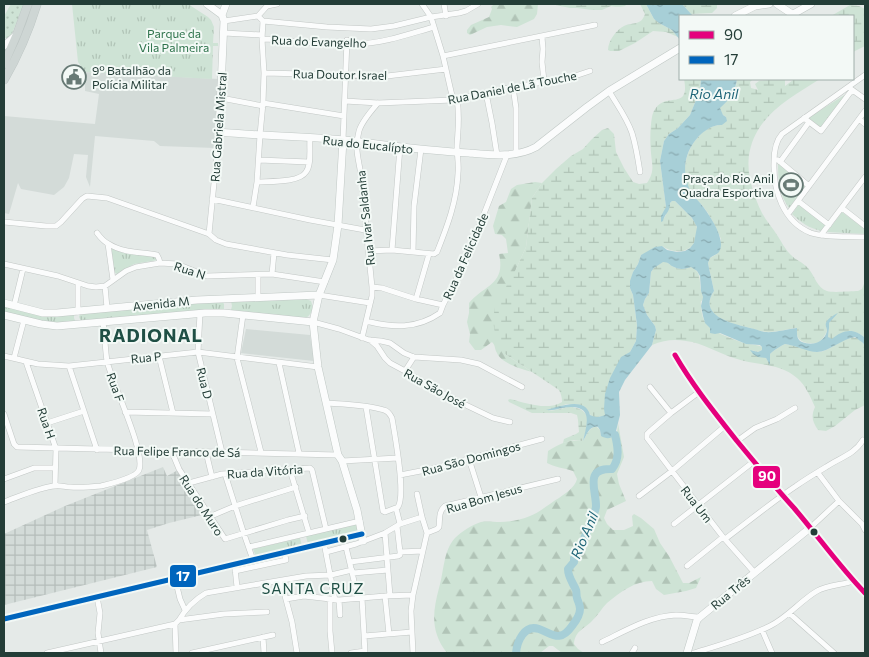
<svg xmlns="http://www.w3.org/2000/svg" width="869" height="657" viewBox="0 0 869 657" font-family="Commissioner,sans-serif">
<defs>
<pattern id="industrial-grid" width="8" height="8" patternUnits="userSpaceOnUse" patternTransform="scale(1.25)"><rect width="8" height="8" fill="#d3dbd8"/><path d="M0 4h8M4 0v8" fill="none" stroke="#b5bdba"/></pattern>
<pattern id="grass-dots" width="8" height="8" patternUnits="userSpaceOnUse" patternTransform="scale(1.25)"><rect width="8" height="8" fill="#cee3d5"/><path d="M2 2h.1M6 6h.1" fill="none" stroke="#b1c4b7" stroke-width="1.8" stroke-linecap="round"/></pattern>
<pattern id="forest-firs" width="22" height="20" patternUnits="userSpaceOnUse" patternTransform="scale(1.25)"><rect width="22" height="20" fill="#cee3d5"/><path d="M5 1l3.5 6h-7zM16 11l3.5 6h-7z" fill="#b1c4b7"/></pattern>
<pattern id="wetland-marsh" width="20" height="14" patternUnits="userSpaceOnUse" patternTransform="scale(1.25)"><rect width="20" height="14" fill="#cee3d5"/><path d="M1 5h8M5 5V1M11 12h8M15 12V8" fill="none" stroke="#b1c4b7"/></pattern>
<pattern id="park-tufts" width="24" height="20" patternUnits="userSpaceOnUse" patternTransform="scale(1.25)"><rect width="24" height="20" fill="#cee3d5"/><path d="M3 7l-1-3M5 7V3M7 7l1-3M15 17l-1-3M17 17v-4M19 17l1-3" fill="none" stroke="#b1c4b7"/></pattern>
<pattern id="water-ripples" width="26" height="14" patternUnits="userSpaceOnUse" patternTransform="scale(1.25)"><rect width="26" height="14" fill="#a7cfd7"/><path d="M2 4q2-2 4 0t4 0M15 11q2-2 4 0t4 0" fill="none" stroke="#88a9af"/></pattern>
</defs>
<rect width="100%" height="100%" fill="#e5eae8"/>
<path fill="#d3dbd8" d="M85,72L219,79L215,148L160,146L154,141L95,136L90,187L86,177L88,155L74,154L69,178L64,187L54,195L21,189L18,183L9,214L4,213V116L95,124L99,94L85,91Z
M246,329L310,335L314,361L241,353Z"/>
<path fill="url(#industrial-grid)" d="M163,467L167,476L178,470L206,514L169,523L147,530L157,567L4,605V534L65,506Z"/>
<path fill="url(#grass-dots)" d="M11,4H24L11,36L4,39V16Z"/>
<path fill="url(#forest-firs)" d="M494,4H538L537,14L534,19L517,27L501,25L487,27L470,35L467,33V30L471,25L489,17L492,9L491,7Z
M535,182L542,183L532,198L526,247L516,269L505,354L532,372C521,369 501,363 497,353C494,348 496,346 492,342L481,350H475L469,342L470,334L467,322L469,313V303C484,285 506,285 499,254L508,253L506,239L502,235L495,234L493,226L499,206L506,202L511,189L517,185Z
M618,423L624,457L617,474L619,484L626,501L607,510L604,518L607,524L613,530H624L633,526L632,516L634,514L641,518L654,529L660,543L669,556L683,583H689L701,577L696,588L686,591L664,595L656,589L652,581C635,581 620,592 607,603C602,608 598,615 592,621C584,629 575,631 574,644L578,649L584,653H562L553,646H549L540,653H447C431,632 432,614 439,588C444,572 443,551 455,538C462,531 472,525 481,522C487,521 494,522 500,522C510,522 521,520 530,516C539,513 550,503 559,498C566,493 575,487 577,479L573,471C564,468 554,467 547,463L548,451C560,444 568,439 583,441C587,435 589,426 597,427L600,430L601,436L617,433Z"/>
<path fill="url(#wetland-marsh)" d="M551,4H627L625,6C623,7 613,7 611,6L602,10H592L577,8H570Z
M640,4H646L654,19L659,23L672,30L678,37L666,32L653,31L635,43L619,51H610L608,50C608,41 616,30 624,26C633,22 641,26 645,14Z
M682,4H717V8L712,13L691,14Z
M850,5L859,6L865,9V46L853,52V16H831Z
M684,79H701L700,90L690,115L678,128L669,134L664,141L660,161L666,207L664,218C668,213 667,205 672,201H675C681,208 696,219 697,228C699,251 678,257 662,246L641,255L638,264L633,272L630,288L633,295L637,325L636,341L630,352L606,415C594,419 591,418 586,408L567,404L548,410C555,412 561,408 568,407C572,406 571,407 576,408C594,412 586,429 583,441L574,440L563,443L564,439L576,434L579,432L578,420L577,415L571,413H532L509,402L508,400L510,399C526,403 547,411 562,402C562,397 561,394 559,390L505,354L495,334L493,320L495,307L516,269L526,247L532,198L542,183L556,169L571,156L583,149L591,140L602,130L608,128L614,134L616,152L624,168L633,182L639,184L647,183C655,171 652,165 651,153C650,142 650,128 652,117C660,86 691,115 684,79Z
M737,79L752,80L750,82L751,88L758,90L761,96L755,84L759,81L769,80L770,79H785V86L793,80L792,79H820C792,97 758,114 750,150C745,171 753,194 762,213C766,221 773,228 777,235C781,241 785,249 790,254C795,260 803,262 808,268C815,276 817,288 827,291C833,293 851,291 858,291L862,289L865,281V338C855,328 842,331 832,340L828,337L829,328V323L833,318L826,324L827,331C822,341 819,345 807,343C798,341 797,337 796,328C787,329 778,332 769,332C763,332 756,330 750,328C732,324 697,316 714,291L709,268L708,263L710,258L717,254L721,239C716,227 710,215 702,205C698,200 692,196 689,190C681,171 685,151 699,136C704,130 714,124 722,125L726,117L723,115L719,108C730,99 736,93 737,79Z
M663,261C669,262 669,265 674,267C679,270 686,269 691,267C702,272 699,281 701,290C702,293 703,295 703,298C702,303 700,299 701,305C701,310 702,316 704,320C709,331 732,339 744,343C750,345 757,344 762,347V350L758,352L751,350L766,358L770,364V354C774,350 781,346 785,344C793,345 801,348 809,350C811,350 814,352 816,352C833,354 851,323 865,346V405L855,410L835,426L826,431L818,430C812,421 811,416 815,407C810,396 806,386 797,378C779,362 754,366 734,358C718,353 703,343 686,341C674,339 664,340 652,345L656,330L655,326L647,315L643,305L645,299L649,293L651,272L654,268Z"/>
<path fill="url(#park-tufts)" d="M72,4H188L208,17L211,20L214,27L213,43H218V46H213L212,79L85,72L78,62Z
M846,94L821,128L808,118Z
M778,163L806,186L789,208C779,194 778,180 778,163Z
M799,204L826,225L822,231C808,228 802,223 792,214Z
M842,212L865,229V234L827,232Z
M111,247L125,253L156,256L158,260L134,264L117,274L114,272Z
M306,299L311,301C314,308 312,314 306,318L231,310L232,306L231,301Z
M222,301L224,304V311L81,321L79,317L80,314Z
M4,305L74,315V318L76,323L58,325L4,313Z
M358,524V532L308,544L306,536Z
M300,538L302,546L256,557L253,549Z"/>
<path fill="#cee3d5" d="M787,174L803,186L796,197L780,184Z"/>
<path fill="url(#water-ripples)" d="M646,4H682L693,16H680V40L672,30L659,23L654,19Z
M701,79H737C735,93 730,99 720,108L723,115L726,117L727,121L722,125C714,124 705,130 699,136C687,149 682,165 687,182C688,185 689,189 691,192C694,197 698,200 701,204C709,214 727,240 719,252C717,255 713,255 710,258L708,263L709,268L714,291C697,316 733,324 750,328C755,329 760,331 765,332C775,333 787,329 797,328C797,333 796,339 802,342C812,346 824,343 827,331C827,328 825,326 826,323C827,319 834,315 838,313L829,323V328L828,337L832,339C842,330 854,327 865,338V346L863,343L855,337C841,339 829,352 817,352C808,352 795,345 785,344C781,346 774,350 770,354V365L766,358L758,357L753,354L750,350L758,352L762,350V347L760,345L746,344L720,333L715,334L710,333V328L705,323L703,316L701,306L703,297L701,291L700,276L697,271L691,267C686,269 679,270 674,267C669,265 669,262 663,262L654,268L651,272L649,293L645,299L643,305L647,315L655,326L656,330L652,345L625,380L619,392L620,415L615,435C611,439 606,439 601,436L600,430L598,427C589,425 587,435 583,441C586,427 594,407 571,407C562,407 555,411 546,410C559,407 585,396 590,415C596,418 600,417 605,415L604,409L605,394L610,378L621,357L630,352L636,341L637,325L633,295L630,288V281L633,272L638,264L641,255L655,247L662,246L667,250L677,252L685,251L690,248L694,243L697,227L692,218L675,201H672L670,203C670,213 664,214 663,221L661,222V216L666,207L660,161L664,141L669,134L678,128L690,115L700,90Z"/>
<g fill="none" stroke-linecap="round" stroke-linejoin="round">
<path stroke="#a7cfd7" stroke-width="8" d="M516,653C517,642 524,624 539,629C553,634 560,643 572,626C576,621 580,615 580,609C580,604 578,602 577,598C576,595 577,593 576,590C573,583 568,577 568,569L574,562V558L579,552L591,521C592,516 596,512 596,506C596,489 584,468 612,469C620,459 618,447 615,435"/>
<g stroke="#c2c7c5" stroke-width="6">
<path id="street" d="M422,4L431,17L443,56L453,100
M444,4L446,16
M258,16L263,21L327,27L371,29L394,26L431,17L459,13L466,11L478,4
M224,21L258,16L267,6L277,4
M224,33L262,35
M542,37L543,49L542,62L544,81
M262,39C294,40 326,46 358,44C384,43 409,34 434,27
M443,56L595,25
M264,73L387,76L446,69
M865,75L782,134C775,142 774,152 774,162C773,190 783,222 811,233C826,238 849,236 865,237
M513,87L516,108V154
M851,89L865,99
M609,91C617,105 627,118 632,133C636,146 638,159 640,172
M486,93L492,123L497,155
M221,98L263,106
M345,101L378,103L453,100L498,90L572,77L590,71
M263,103L344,116
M804,118L821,131L852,90
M859,119L865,124
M343,140L347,40
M259,160L309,162
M778,160L809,186
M780,162L809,122
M257,182C269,181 299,183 306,172C312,164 309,148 310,138
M212,199L310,220L365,230
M798,201L829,225
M253,207L257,182L260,135L263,103L264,73L262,39L263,21
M842,208L865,226
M788,214L865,111
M4,222L46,226H56L61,222L82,199L85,197L87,196L107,198L209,234L216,240L226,244L287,255L333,260
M97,233C100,237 104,242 109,244C123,253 141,252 157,255L159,259L160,263
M209,234L219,132
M821,235L865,177
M108,244L113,280
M392,250L400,147
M368,251L392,250L434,254L437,252C447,227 457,201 458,173C459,164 457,155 457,146C458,128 460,117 457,99
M413,252L414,206L421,149
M4,264L58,276L88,286L96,287L105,286L126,271L136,267L160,263L177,264L207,276L272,274L325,282
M272,274L274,253
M258,275V297
M105,286L107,308
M372,287L382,288L416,299L443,305
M319,295L370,303
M416,299L429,254
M14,306L23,269
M78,312V284
M200,313L198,352L222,452
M243,315L237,358L261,452
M366,321C393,328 417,329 440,313L443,305L460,272L469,252L507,155
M313,322L339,329L369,340L381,341L390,343L404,353L414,357L461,360L479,364L522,387
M362,338L372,296V287C368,250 365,213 361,176C359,159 354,150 359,131C362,121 371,111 378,103
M370,340L377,346L385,358L390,363L405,371L445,395L493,418L510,422
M675,355L685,372L725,426L753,462L810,528L839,501
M4,356L38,364L69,366L198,352L318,367
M159,356L173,413
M14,358L24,320
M26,362L56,449L55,485
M279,363L299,453
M69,366L97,450
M405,371L414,357
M650,387L671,413
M699,392L671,413L649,432L647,434V438L672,471L723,537L754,572
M327,403C342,404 370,405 384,410C388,411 390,414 392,418C395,436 406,494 398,507L385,512L383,511L366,407
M125,412L213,414
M4,414L14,444L17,447L338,455
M47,423L84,411
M737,441L755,428L777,419L795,408
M172,452L179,469L225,539L288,520L305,516
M206,452L212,477
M469,459L481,497
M342,461L398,458
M290,470L309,533
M818,473L839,501L862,524L865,530
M225,474L244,534L253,560
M400,475L431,469L542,439
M4,479L34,468H55
M189,483L222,474L310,468L312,470L326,529
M639,496L672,471L725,426
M4,502C18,497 40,487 55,486C60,485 65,487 70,487C80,488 91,487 101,486C109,484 136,478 139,470C146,452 112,383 107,361C105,348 105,335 103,323
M396,508L400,524
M209,517L235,506L296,487
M674,524L753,462
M397,526L400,552
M385,533L390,596
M427,533L437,529L439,527C440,520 438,512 445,506L558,479
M725,539C749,521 772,502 796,486C806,479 816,473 826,467C839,458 854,455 863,440
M324,543L335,600
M249,547L360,521
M346,547L358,598
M326,552L356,544L385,533L400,524L422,517
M350,562L398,556L400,555V552L423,551
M687,566L723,537
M235,568L237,587
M235,571L286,560L284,552
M353,573L388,570
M175,578L180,599L185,610
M281,581L292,622L297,653
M385,596L389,634
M97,597L100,613L98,633L101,653
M362,598L365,653
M286,599L304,596L339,600L385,596L413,595
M330,600V631L332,653
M339,600L340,615
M789,613L834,653
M179,620C186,608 194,600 206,593L306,576L331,575L352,570
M175,624L176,653
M762,630L772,653
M364,636L412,632
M263,637L264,653
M602,642C625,631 650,616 676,615C684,615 692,617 700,617
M47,653L175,624L179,620L224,614L267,612
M192,653L273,635
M351,653L365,651
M413,653L411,611L413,595L427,533L422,517L417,494
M632,653L635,648
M694,653C720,645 746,638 770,626C788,617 800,601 817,591C827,585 842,585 854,581"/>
</g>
<g stroke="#c0c8c5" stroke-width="8">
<path id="secondary" d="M207,4L222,15L224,21L219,132C260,136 302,136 344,140C386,145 427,151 469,153C491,155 516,158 536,147L587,107L609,91L680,48
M777,4L792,14L795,13L811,4
M222,15L226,4
M735,16L755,6L769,4
M4,46L15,36
M343,140L338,225L333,260L319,295L313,322L318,367L338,455L342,461L357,510L363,541
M4,303L43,313H57L197,300L319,295
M4,315L41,324L57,326L205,313H224L313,322
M4,619L362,534
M687,653L697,620L700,617L810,528L848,574L865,593"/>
</g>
<g stroke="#bdc6c4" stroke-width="9">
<path id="primary" d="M4,64L17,34L28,4
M4,80C18,56 29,30 37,4"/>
</g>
<use href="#street" stroke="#fbfcfc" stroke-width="5"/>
<use href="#secondary" stroke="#fbfcfc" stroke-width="7"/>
<use href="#primary" stroke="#ced6d4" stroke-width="8"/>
<g stroke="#f3f9f6" stroke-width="9">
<path id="bus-1" d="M675,355C693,386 715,413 737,441C756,464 774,486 794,508C818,536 839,566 865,593"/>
</g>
<g stroke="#f3f9f6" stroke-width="9">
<path id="bus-2" d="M4,619L362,534"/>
</g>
<use href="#bus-1" stroke="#e5007d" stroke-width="5"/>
<use href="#bus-2" stroke="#0065bd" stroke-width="5"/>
</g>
<defs>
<g id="civic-ring" transform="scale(1.25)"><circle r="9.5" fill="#f3f9f6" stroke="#677a75" stroke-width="1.5"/><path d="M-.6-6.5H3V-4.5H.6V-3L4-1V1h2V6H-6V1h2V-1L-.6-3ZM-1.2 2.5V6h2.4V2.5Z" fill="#677a75"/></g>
<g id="stadium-ring" transform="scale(1.25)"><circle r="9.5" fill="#f3f9f6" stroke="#677a75" stroke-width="1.5"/><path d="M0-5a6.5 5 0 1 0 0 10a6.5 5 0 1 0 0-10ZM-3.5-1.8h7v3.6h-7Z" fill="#677a75"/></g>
</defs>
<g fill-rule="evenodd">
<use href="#civic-ring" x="74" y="77"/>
<use href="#stadium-ring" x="791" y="185"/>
</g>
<g fill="#233d37" stroke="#f3f9f6" stroke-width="2">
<circle cx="814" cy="532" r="4.5"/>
<circle cx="343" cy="539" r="4.5"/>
</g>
<g text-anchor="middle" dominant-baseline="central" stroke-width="4" stroke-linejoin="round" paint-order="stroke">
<g font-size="12" fill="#2e734c" stroke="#f3f9f6">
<text x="174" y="33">Parque da<tspan x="174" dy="14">Vila Palmeira</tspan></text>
</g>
<g font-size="12" fill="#233d37" stroke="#f3f9f6">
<text transform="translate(319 41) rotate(2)">Rua do Evangelho</text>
<text transform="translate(340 74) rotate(1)">Rua Doutor Israel</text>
<text transform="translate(512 87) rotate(-11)">Rua Daniel de Lã Touche</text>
<text transform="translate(218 127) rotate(-86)">Rua Gabriela Mistral</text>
<text transform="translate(368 144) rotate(6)">Rua do Eucalípto</text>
<text transform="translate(365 218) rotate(-96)">Rua Ivar Saldanha</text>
<text transform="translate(465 256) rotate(-66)">Rua da Felicidade</text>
<text transform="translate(190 270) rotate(18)">Rua N</text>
<text transform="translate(161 303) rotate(-6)">Avenida M</text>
<text transform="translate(146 357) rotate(-6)">Rua P</text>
<text transform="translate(205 383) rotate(76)">Rua D</text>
<text transform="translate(116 387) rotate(71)">Rua F</text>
<text transform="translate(435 388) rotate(29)">Rua São José</text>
<text transform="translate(47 423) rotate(71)">Rua H</text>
<text transform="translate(177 451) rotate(1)">Rua Felipe Franco de Sá</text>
<text transform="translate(471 458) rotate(-15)">Rua São Domingos</text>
<text transform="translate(265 471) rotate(-4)">Rua da Vitória</text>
<text transform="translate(484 498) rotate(-16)">Rua Bom Jesus</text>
<text transform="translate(697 504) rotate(52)">Rua Um</text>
<text transform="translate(202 505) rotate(57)">Rua do Muro</text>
<text transform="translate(730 592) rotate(-39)">Rua Três</text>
</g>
<g font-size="12" fill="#233d37" stroke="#f3f9f6" text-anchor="start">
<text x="92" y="70">9º Batalhão da<tspan x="92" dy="14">Polícia Militar</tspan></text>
<text x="774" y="178" text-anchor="end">Praça do Rio Anil<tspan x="774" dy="14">Quadra Esportiva</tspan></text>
</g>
<g font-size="14" font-style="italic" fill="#1e6578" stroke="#f3f9f6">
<text x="714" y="93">Rio Anil</text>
<text transform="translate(584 535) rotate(-67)">Rio Anil</text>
</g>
<g font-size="15" letter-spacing="1" fill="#1f4f45" stroke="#f3f9f6">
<text x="313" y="588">SANTA CRUZ</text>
</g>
<g font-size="18" font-weight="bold" letter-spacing="1" fill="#1f4f45" stroke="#f3f9f6">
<text x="151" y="335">RADIONAL</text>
</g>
</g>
<g stroke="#f3f9f6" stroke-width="2">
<rect x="752" y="465" width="29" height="24" rx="5" fill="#e5007d"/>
<rect x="169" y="564" width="28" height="24" rx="5" fill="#0065bd"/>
</g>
<g font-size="14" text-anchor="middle" font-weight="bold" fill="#fff">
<text x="767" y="481">90</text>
<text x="183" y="581">17</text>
</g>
<rect width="869" height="657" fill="none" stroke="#233d37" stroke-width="10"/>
<rect x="679" y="15" width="175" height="65" fill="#f3f9f6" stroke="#a0aeaa"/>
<rect x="689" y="31" width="25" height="8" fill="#e5007d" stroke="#a0aeaa"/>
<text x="724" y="40" font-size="15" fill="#233d37">90</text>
<rect x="689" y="56" width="25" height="8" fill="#0065bd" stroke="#a0aeaa"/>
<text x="724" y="65" font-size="15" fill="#233d37">17</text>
</svg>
